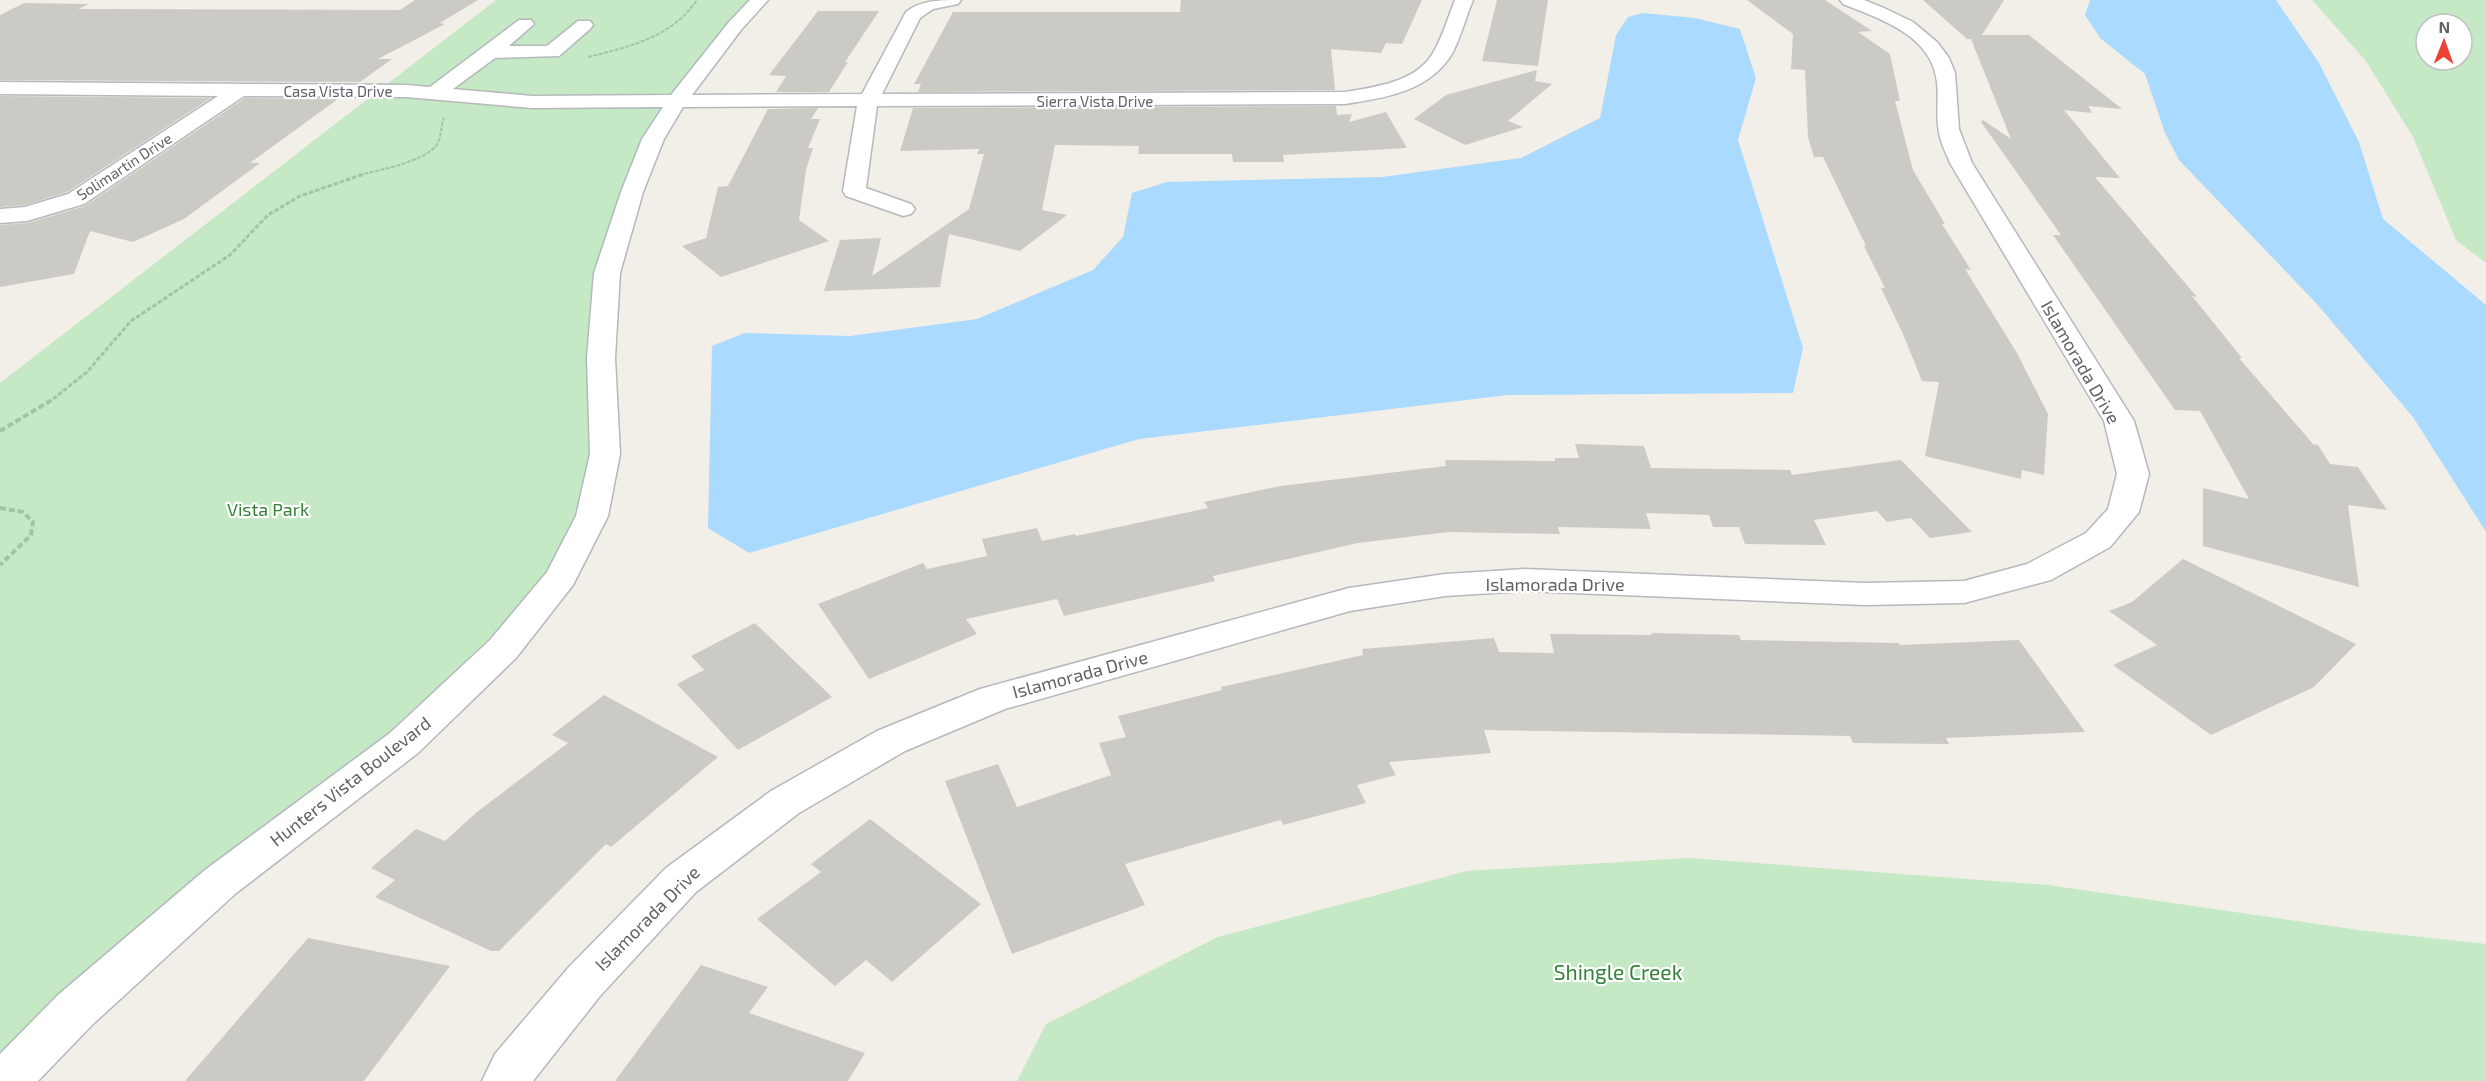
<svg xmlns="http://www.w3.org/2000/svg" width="2486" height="1081" viewBox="0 0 2486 1081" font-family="'Exo 2',sans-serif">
<rect width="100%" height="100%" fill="#f1efe8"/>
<path fill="#c5e8c5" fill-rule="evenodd" d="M496,0H759L676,102L607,273L592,516L503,649L0,1081V383Z
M2312,0H2486V263L2456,240L2413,137L2366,61ZM2426,24H2462V60H2426Z
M1689,858L2048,885L2359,930L2486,944V1081H1017L1046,1024L1218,937L1467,871Z"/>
<path fill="#aadaff" d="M2090,0H2276L2278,3L2319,63L2359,142L2383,219L2486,305V532L2413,417L2317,304L2179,160L2165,133L2145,74L2100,38L2085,15Z
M1642,13L1695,18L1740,29L1756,78L1738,140L1803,348L1793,393L1508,395L1139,439L749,553L708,528L712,346L745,333L850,336L977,319L1093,270L1123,237L1132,193L1167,182L1382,177L1521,158L1600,118L1616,35L1628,17Z"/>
<path fill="#cccac5" d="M415,0H478L440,23L445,24L378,59H392L360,82L0,80V15L24,3L89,4L78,9L400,10Z
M1181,0H1422L1402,44L1386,43L1381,53L1331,49L1335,90L918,92L921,84H914L953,12H1180Z
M1497,0H1548L1538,66L1482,61Z
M1747,0H1825L1872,31L1858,32L1890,54L1900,101H1895L1913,170L1945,224H1942L1971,270L1965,269L2017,353L2048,414L2044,475L2022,470L2021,479L1925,456L1939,382L1922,381L1903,334L1881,288H1885L1864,246H1866L1823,157H1814L1808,137L1805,70L1791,69L1793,34Z
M1923,0H2004L1982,35H2029L2122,109L2088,106L2092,113L2064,110L2120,178L2095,177L2197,297L2192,296L2242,358H2239L2313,444L2318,445L2330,464L2358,467L2387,510L2348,505L2359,587L2203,546V488L2249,499L2200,411L2175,410L2053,235H2061L1981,122L1983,120L2011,139L1971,39H1967Z
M818,11H879L845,62H848L829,92H776L786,76L769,75Z
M1537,70L1535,81L1552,84L1508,121L1523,127L1465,145L1414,119L1446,95Z
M0,96L211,98L67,192L25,205L0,207Z
M245,98L338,99L250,163H260L184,219L133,242L90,231L74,274L0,287V225L28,223L85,206Z
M1336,106L1337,115L1352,114L1349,122L1386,112L1407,148L1283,155L1284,162H1233L1232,154H1138L1139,146L1055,145L1042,210L1067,215L1020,251L949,234L940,287L824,291L840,240L881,238L872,276L969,209L984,154H977L979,149L900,151L913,108Z
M818,108L811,119H820L808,148H813L806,170L799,220L829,241L721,277L682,246L706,238L718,187L728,186L768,109Z
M1575,444L1644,446L1651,468L1790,470L1792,475L1901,460L1972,532L1930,538L1911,518L1887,522L1877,511L1814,520L1826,545L1745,544L1739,527H1713L1709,515L1646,513L1651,529L1558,527L1560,534L1448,532L1358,543L1213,576L1215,581L1064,616L1057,599L966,619L977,634L869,679L818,604L923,563L927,569L987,556L982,539L1037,528L1042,541L1075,534L1076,536L1208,508L1204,502L1281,486L1446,466L1445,460L1555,461V458H1579Z
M2183,559L2356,644L2314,687L2211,735L2113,665L2157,645L2109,611L2132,602Z
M755,623L832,697L738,750L677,684L704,670L691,656Z
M1651,633L1739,635L1741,640L1899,643L1900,645L2019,640L2085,732L1946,738L1949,744L1853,743L1850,736L1484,730L1491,753L1389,762L1396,775L1357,785L1366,803L1283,825L1281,820L1125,864L1145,905L1012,954L945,781L998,764L1017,807L1111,775L1099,743L1126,737L1118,716L1222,690L1221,687L1363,655L1362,649L1494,638L1499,652L1554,653L1550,634L1652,635Z
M604,695L718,757L611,847L606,844L499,951H491L375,897L395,880L371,868L416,829L445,841L477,812L568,743L552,735Z
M870,819L981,904L892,982L866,960L835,986L757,919L821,872L811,864Z
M308,938L450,966L364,1081H185Z
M701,965L768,987L749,1013L865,1053L848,1081H615Z"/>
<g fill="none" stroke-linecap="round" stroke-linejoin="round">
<g stroke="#b5b8bc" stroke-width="3">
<path id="minor" d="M750,0H768L741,30L692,95L862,94L906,12C921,0 940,0 961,0L958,4L933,9L920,18L882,94L1345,92C1376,87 1416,82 1433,53C1443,36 1448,17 1455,0H1473C1466,17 1461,36 1453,52C1431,91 1385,98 1345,104L877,106L866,188L911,204L915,209L911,214L903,216L846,196L843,191L857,106L683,107L664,139L643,192L620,273L615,358L620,454L608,516L573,585L516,658L418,753L235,894L92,1025L38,1081H0V1054L58,995L205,870L390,733L490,640L547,572L576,516L590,454L587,358L594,273L621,192L642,139L663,107L532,108L406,97L244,96L84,204L27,221L0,223V209L25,207L68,194L218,96L0,94V82L406,85L430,87L519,20H531L534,24L509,46H547L578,21H590L593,25L590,29L559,56L495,58L453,89L532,96L671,95L729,22Z
M1840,0H1864L1884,8L1913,22L1937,42L1949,58L1955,73L1959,129L1972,163L2134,421L2149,474L2139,512L2110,547L2051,580L1964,603L1865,605L1525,591L1445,596L1350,611L1005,709L905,751L799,813L696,892L600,996L533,1081H482L495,1054L568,968L666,868L771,791L877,731L980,689L1349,588L1445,574L1525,569L1865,583L1964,581L2027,564L2086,533L2108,509L2117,474L2104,421L1950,163C1947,155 1942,146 1940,137C1935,119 1939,100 1937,82C1932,35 1880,19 1843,4Z"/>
</g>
<path stroke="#9cc7a9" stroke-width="2" stroke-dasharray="4 1.5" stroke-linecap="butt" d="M588,57C629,47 672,37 697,0
M359,175C380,170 422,162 436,146C442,138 440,127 444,118"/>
<path stroke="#9cc7a9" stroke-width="3" stroke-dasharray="4.5 2" stroke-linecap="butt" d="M48,403L87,372L131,321L230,255L268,215L300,196L364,174"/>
<path stroke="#9cc7a9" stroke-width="4" stroke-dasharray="6 3" stroke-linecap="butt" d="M0,431L50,401
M0,508L23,512L33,522L31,535L0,565"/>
<use href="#minor" fill="#fff" fill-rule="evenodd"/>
</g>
<g text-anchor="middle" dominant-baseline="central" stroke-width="4.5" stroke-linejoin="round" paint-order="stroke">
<g font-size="15" fill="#5f6368" stroke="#fff">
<text x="338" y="91">Casa Vista Drive</text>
<text x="1095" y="101">Sierra Vista Drive</text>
<text transform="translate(124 166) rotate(-33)">Solimartin Drive</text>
</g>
<g font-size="18" fill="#5f6368" stroke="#fff">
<text transform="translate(2081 362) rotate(60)">Islamorada Drive</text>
<text x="1555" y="584">Islamorada Drive</text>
<text transform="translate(1080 674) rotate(-15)">Islamorada Drive</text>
<text transform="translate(350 781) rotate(-38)">Hunters Vista Boulevard</text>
<text transform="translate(647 918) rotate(-45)">Islamorada Drive</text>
</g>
<g font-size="18" fill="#348238" stroke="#fff">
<text x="268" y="509">Vista Park</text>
</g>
<g font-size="21" fill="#348238" stroke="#fff">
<text x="1618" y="971">Shingle Creek</text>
</g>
</g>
<g transform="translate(2444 42) rotate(1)"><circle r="28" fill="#ffffff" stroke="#bfc1c3" stroke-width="1.5"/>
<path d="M0-4.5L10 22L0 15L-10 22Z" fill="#ea4335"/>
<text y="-9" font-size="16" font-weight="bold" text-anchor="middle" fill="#5f6368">N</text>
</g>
</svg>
